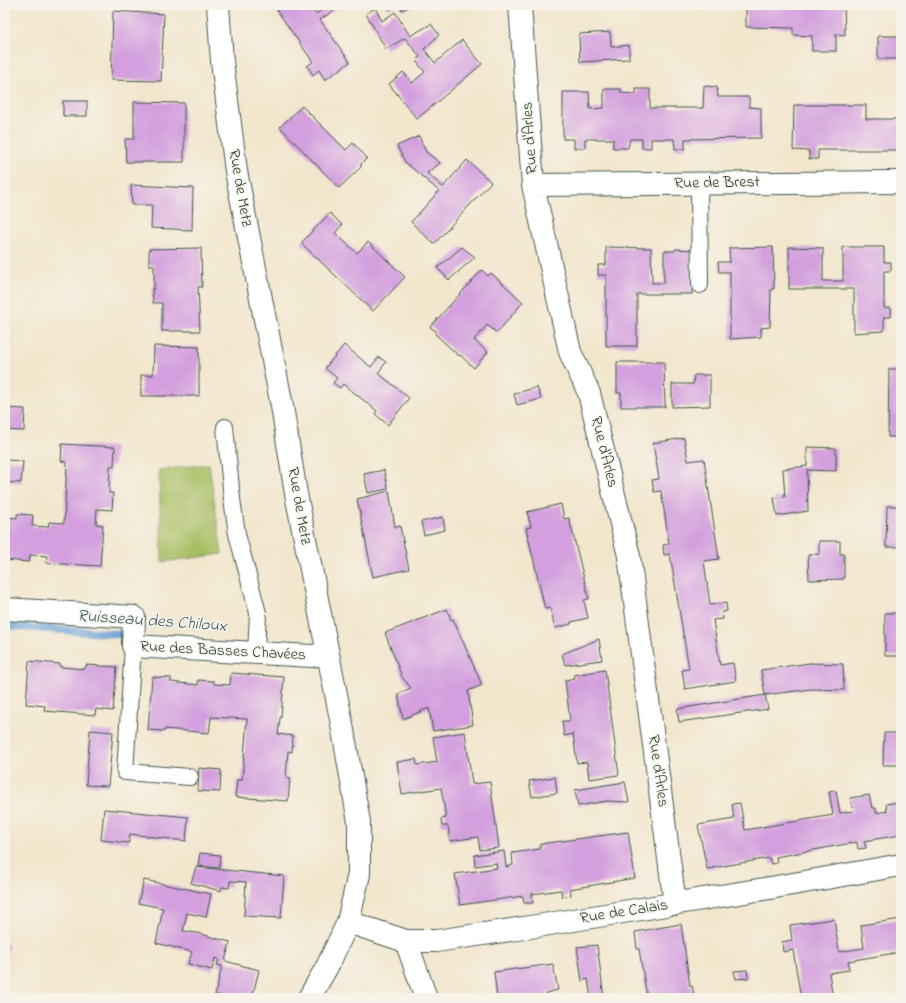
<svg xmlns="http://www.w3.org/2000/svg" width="906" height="1003" viewBox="0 0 906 1003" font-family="'Indie Flower',sans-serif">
<rect width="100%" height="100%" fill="#f7f3e8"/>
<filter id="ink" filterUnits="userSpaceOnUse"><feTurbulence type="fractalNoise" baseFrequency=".025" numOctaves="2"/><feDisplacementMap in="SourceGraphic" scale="8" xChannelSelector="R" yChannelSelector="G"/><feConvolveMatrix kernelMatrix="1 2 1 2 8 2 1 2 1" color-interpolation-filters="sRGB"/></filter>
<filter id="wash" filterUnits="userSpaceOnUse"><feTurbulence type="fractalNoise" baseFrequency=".012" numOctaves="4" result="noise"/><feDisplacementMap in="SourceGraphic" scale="16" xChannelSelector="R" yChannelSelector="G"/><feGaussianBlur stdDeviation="0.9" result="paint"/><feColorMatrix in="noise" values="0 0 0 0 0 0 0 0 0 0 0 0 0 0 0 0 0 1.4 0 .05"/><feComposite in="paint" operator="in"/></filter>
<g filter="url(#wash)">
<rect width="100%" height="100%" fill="#f2e6cd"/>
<path fill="#a7bd62" stroke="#637d4b" d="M209,464L222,554L162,562L159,470Z"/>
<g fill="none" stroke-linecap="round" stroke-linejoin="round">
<path stroke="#679ed4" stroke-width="8" d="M5,625L23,627L132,635"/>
</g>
<g id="blocks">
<path fill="#d39fde" d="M273,5H310L316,14L328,5H341L320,20L350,62L325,80L319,70L313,75L307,66L313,62Z
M386,5H395L389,9Z
M400,5H413L402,10Z
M746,5L844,6L845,35L836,34V51H812V36L793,35V28L746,27Z
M375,8L382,21L395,12L410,36L431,24L439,35L424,49L435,63L462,40L482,64L417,119L389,84L403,72L412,83L425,72L416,61L420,57L405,38L386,49L366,14Z
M113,11L164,14L161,81L111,80Z
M610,32L611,47L629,45V59L580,62L579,34Z
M878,36H900V59H878Z
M704,86L717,87L718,97H749V107L761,108V138L685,139V149H675L674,139H651V148H642V139H630L628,148H613V139H585V148H574V139H563V92H589L590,109L604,108V89H621V93L636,94V89H650V108H703Z
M63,101H87V116H63Z
M134,102L184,103V162H126L125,139H134Z
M794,105H866V119H901V150H818V159H809V151L793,150Z
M302,106L346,150L353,143L367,158L360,165L362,166L339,188L280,127Z
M419,136L426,152L440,163L427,173L443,187L467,160L491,182L434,244L411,222L439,191L405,162L397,146Z
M131,185L193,188L192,230L151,228L152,205H132Z
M330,213L342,225L335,233L357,253L368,242L405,277L373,311L301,243Z
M462,247L475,257L449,280L437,268Z
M606,247L651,248L652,283H664V251H675V249L693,250L692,294H637V346H606V275H598V265H606Z
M773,247L774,289H771L770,327L761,328V337L730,339V272H719L718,262H730L729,248Z
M789,247L823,248V281H843V247H884V262H891V271H884V308H891V317H884V331L854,333V289H789Z
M201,248L202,287H198L200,331H162V303H153L152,288L154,289V265H149V249Z
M482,270L488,276L491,273L523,302L497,333L487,325L474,340L488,352L474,368L460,355L459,356L435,334L437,332L430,327Z
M344,345L371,367L379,357L386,362L378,373L409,398L388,425L375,414L377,411L343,384L340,388L333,383L337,378L325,368Z
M154,346L199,347V396H141V375H153Z
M617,362H664L665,407H621V393H617Z
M889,369H901V437H888Z
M694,375H710V406L672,407V384H693Z
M537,387L541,399L517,405L514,394Z
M5,408L25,409L24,431L5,430Z
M684,438L688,461L704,459L719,559L704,561L710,605L726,603L727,611L722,612L723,619L713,620L720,665L733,663L736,681L685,689L682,670L689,669L670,554L664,555L663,545L669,544L665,516L661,491L654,492L652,480L659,479L653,443Z
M62,444L115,447L114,466H110L109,493H113L112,510L97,509L96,524L103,525L100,566L46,563L47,556L30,555L29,562L5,560V517L17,518V514L33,515L32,526L48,527L49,522L64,523L67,462L61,461Z
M807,447L836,448V471L807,470L808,511L777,516L774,498L785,497L783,469L807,466Z
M5,460L23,461L21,483L5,482Z
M384,470L388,489L368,493L364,474Z
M389,491L395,527L400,526L409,569L373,577L357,499Z
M561,504L564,519L569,518L589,599L584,600L588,618L571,622V624L555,628L550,608L545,609L526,528L531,527L527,512Z
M887,506H901V547H886Z
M443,517L445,530L424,535L421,522Z
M819,541H840V554H844V579L809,580L808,555L819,554Z
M447,609L451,620L453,619L482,685L468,691L473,725L433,731L429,708L403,719L398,694L411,688L402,677L385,633Z
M885,613H901V656H885Z
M599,639L602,660L565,665L562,654Z
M29,661L60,664V667L85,669L86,665L117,667L113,711L96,709L95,715L44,711L45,706L26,704Z
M810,663L843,664L844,690L811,689L765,695L768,709L679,722L677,709L765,695L761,670Z
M605,670L619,775L589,779L587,762L577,763L573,734L564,736L562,721H570L565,680L575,678L574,675Z
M231,673L284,677L281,718H280L278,734L293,736L292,752L288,751L286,778H290L288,801L235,797L237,780H242L247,719L211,717L209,733L165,729V731L148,730L152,677L171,678V682L198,685V680L214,681V684L230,685Z
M90,730L113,732L108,786L86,785Z
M465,732L472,784L490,782L499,847L498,848L480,850L478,837L450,841L448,826H442L441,819L446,818L441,788L402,794L397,762L416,759L417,765L437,762L433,737Z
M884,733H901V772H899V765H883Z
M199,768L221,770L220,792L198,791Z
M555,777L557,793L532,797L529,781Z
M625,782L629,802L607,801L578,806L575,790Z
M836,791L840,813L853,811L850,798L869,795L872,808H876V813L887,811L886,804L899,802L901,814V835L864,841L866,848L858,849L857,842L776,857L777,863L771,864L769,858L707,869L698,825L734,819L732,804L740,803L745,830L833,815L829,792Z
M104,809L188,817L186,841L130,834L129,843L101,840Z
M628,832L635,878L570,889L571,895L562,897L561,890L532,894L533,903H524L523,896L460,905L455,874L497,868L496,863L475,866L474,855L504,851L506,867L513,865L512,853L540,849V844Z
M200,853L220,855L219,868L198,866Z
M196,867L284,876L281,918L244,916L246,882L230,881L229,888L222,887L221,891L191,883Z
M144,880L211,894L206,917L187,913L183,931L197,933L230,942L225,961L259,970L252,998H230L215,995L222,966L217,965L219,959L215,958L212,970L188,964L192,952L156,943L163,908L138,903Z
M834,919L839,952L864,948L861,925L901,919V952L848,961L849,970L829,973L833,998H801L793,950L783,952L782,942L792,940L790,925Z
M681,924L690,986H692L694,994L689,995L690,998H647L639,949H637L635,932Z
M5,944L8,945L6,956H5Z
M597,945L604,998H591L588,979L582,981L577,947Z
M553,964L558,990L546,993L547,998H497L494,972Z
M747,970L748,978L736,979L734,971Z"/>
</g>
</g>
<g filter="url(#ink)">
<use href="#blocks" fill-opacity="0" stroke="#3f564b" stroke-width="1"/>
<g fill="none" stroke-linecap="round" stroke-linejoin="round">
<g stroke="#3f564b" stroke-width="18">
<path id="lane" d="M699,183L700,285
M225,427L232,499L237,534L258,613L256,653
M133,646L125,772L190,777"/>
</g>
<g stroke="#3f564b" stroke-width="24">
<path id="street" d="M520,5L533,185L570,352L589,393L629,556L675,904
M533,185L901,182
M5,609L134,617L133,646L312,656L328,653
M348,922L406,941H436L537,926L770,888L901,865
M406,941L426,998"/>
</g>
<g stroke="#3f564b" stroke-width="24">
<path id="secondary" d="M218,5L222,61L236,171L282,406L296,494L341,719L359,822V874L348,922L328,965L309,998"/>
</g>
<use href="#lane" stroke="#fff" stroke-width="16"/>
<use href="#street" stroke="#fff" stroke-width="22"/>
<use href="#secondary" stroke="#fff" stroke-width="22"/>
</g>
</g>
<g text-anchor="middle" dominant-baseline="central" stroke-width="3" stroke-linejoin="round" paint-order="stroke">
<g font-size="16" fill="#1f3d34" stroke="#f7f3e8">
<text transform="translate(530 138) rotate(-94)">Rue d'Arles</text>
<text transform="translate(717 183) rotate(-1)">Rue de Brest</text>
<text transform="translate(240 188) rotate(80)">Rue de Metz</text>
<text transform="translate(604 452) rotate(76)">Rue d'Arles</text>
<text transform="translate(299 506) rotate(80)">Rue de Metz</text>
<text transform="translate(223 651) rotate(3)">Rue des Basses Chavées</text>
<text transform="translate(658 771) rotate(82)">Rue d'Arles</text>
<text transform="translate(624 912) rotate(-9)">Rue de Calais</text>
</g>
<g font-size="17" font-style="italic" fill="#355a64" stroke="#f7f3e8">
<text transform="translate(152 621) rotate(4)">Ruisseau des Chiloux</text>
</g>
</g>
<rect width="906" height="1003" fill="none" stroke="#f7f3e8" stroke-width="20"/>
</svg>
